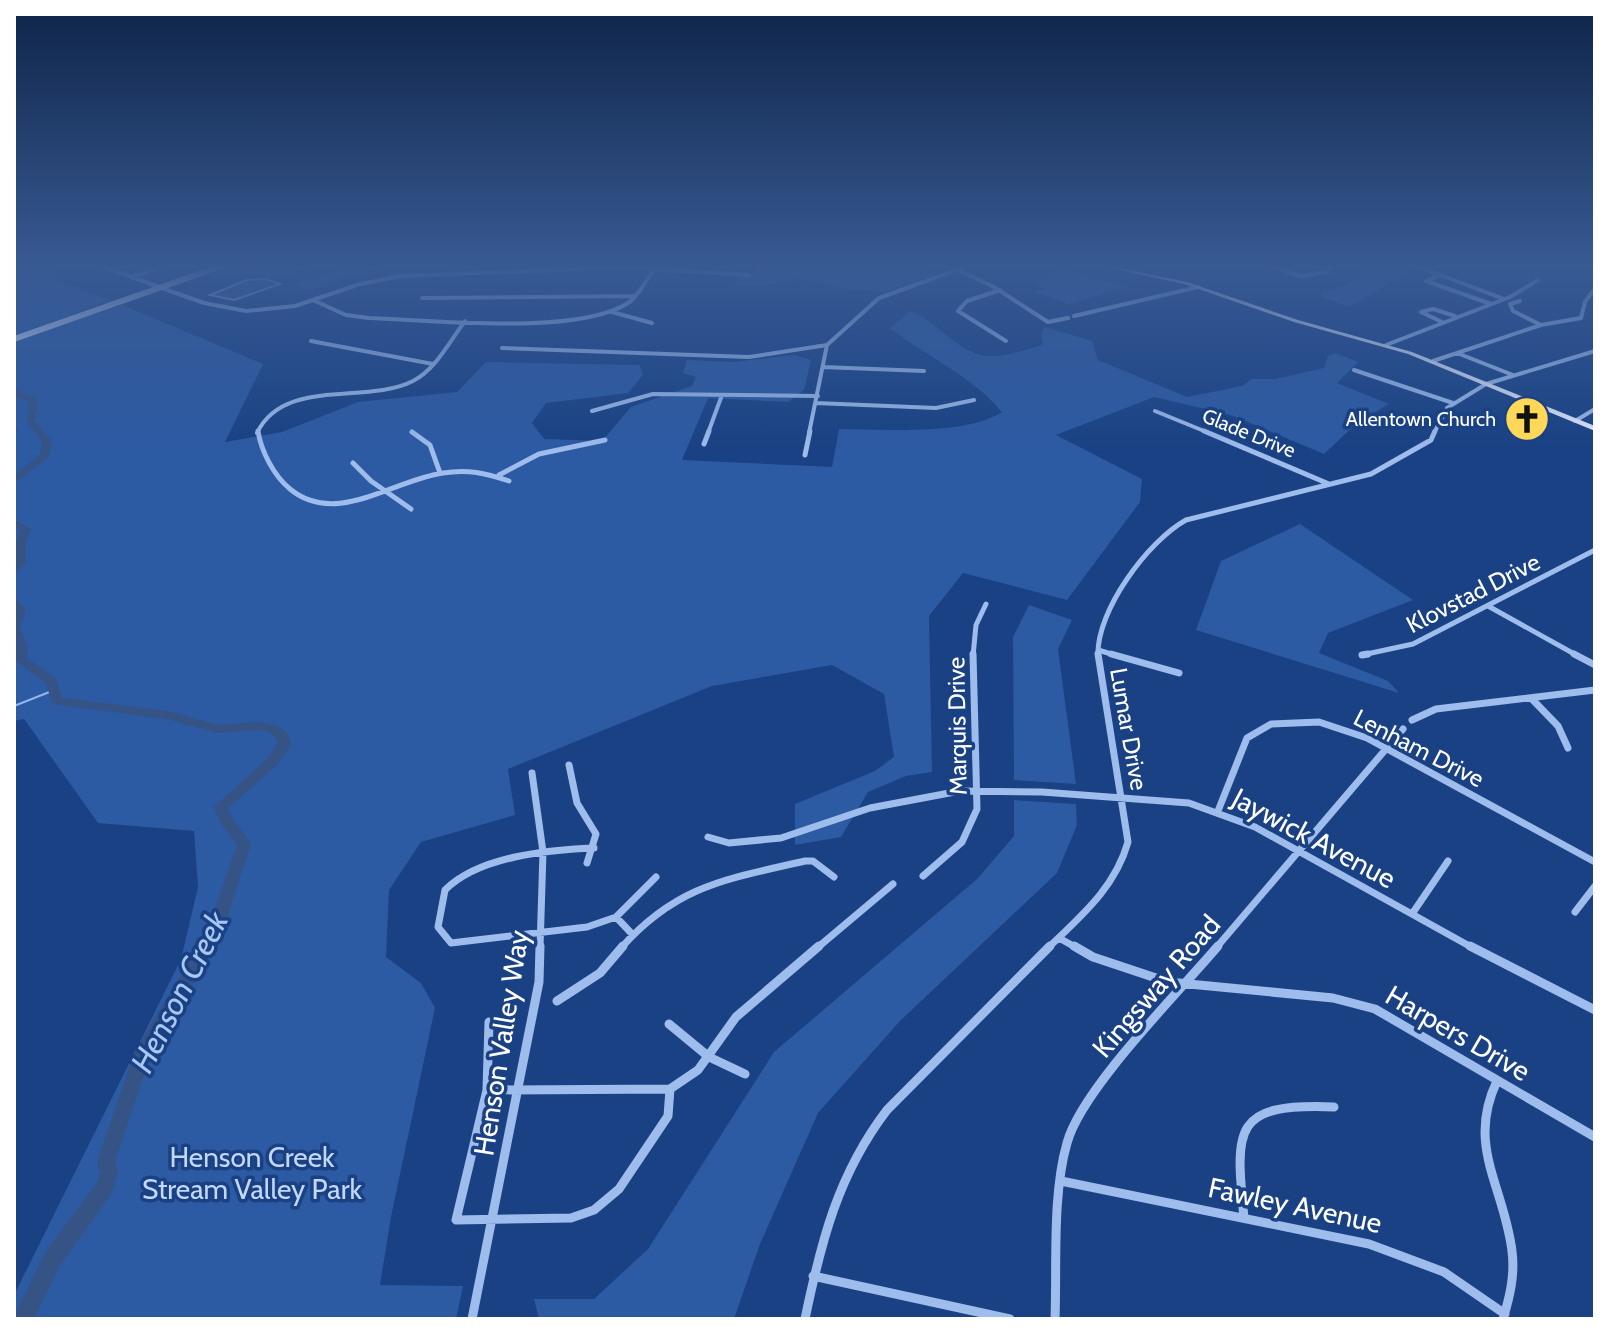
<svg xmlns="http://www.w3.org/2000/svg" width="1609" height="1333" viewBox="0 0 1609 1333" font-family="Cabin,sans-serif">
<rect width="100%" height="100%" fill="#194183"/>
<path fill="#2c5aa3" d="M14,264H51L59,282L111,300L14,336Z
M233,264H424L387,267L343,277L312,290L294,285L338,270L325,265L270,277L210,272Z
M761,264H913L937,274L884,292L852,290L796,278L765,286L735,285L740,277L755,276Z
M1360,264H1403V275L1349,307L1321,297L1322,291C1340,289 1351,286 1362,272Z
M1062,270L1128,287L1068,304L1035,292L1044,288L1035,282Z
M122,305L263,364L225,442L282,432L358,402L457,392L486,362L639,365L643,375L628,393L546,403L532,423L544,439L602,441L631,407L692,386L696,377L683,373L687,360L733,362L794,355L811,360L804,390L788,402L708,398L682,460L832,467L839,429C884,429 965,436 1002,412C972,376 927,357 890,328L910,311C937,321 958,353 986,356C1003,358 1027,349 1043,345L1041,333L1045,327L1092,341L1098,360L1187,397L1242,386L1252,379H1275L1324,368L1328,356L1335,353L1358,362L1337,383L1389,404L1358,422L1324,454L1231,415L1154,397L1056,435L1142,479L1140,502L1067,600L963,573L929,616L932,772L906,776L868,792L841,837L795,845V804L875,771L894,757L884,694L832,665L712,686L508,769L515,815L421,842L389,890L386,957L421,983L435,1008L391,1217L380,1285L463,1286L456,1319H14V1295L181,959L198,887L194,831L98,823L24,719L14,721V433L17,431L14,428V340Z
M1300,524L1413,600L1328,633L1319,653L1388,681L1399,693L1196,630L1221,561Z
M1029,605L1072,620L1058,649L1076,784L1014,780L1013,637Z
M1014,800L1076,804L1077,825L1057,873L900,1021L818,1113L760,1244L734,1319H539L534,1299H594L648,1249L774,1052L977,879L1014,836Z"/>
<path fill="#355384" stroke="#90b6ee" stroke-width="2" d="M266,279L280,284L234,300L210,295L247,280Z"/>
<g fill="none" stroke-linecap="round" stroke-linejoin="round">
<path stroke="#90b6ee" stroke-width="2" d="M14,706L52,691"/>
<path fill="#355384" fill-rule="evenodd" d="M14,389L38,399L35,422L52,441L48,458L14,483V475L40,455L42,441L27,422L30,402L14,395Z
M14,520L31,529L25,545L26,563L18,571L14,572L15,545L20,530L14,527Z
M14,600L18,601L26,610L20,627L28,649L26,658L56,678L62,698L167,711L218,725L260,722L278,726L288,734L291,745L277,765L228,808L231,816L251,844L220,939L152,1051L115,1162L118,1172L112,1193L60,1265L34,1319H14V1316L46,1251L97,1183L100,1172L97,1162L136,1048L205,937L237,845L220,822L214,807L267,759L277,745V739L269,732L260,730L218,733L167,719L52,704L46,683L14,659L16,649L14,643Z"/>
<path stroke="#9ebcec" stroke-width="4" d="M95,264L204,303L246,311L295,306L360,284L401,276L623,267L749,275
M1262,264L1301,276L1326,272L1332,264
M1439,265L1419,267L1504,299
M958,270L994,287L1048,322L1068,318
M1438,276L1426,281L1491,304
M131,277L169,264
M1000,290L967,301L958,311L1006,341
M422,298L635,296
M315,301L346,315L369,318C431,320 577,336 628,303C638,297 647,279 654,269
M1520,301L1510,304L1513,311L1541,325
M612,312L652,323
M1074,316L1198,287
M1442,322L1421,312L1433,309L1455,316
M311,341L433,364
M1386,345L1510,297L1538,280
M502,348L749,357L827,345
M1457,353L1513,375
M1433,361L1541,325L1581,318L1585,302L1595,288
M823,367L924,371
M1354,370L1453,403
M816,403L936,408L974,400
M592,411L653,394L818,396
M1155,411L1209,433
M1575,421L1595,409
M257,433C284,377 366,405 413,381C436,369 450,341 465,321
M708,433L722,395
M809,433L827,345L879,298L973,264
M1434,433L1447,408L1486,384L1595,351"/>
<path stroke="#9ebcec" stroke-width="5" d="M258,431C261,451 274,476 290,489C336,527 393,480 443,473C468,469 485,473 509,481
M1204,431L1329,484
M412,432L430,445L440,473
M704,444L709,431
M805,455L810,431
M353,463L371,481L411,509
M499,475L539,454L605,440
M1488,606L1578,656
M1098,650L1118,656
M1362,655L1413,644L1595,550
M973,656L976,625L986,604
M1098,656C1096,611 1148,541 1186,520L1371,474L1431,440L1435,431"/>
<path stroke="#9ebcec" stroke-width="7" d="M1111,654L1179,673
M1574,654L1595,665
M1362,655L1368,654
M1531,698L1558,726L1568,748
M1412,720L1436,709L1595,690
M569,765L577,803L596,834L587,863
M532,773L543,852L540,948
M1218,811L1247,738L1271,724L1319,722L1367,738L1595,862
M708,837L729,843L781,838L870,808L960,791L1042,792L1189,803L1255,827L1473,948
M594,848C548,850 479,856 445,890L438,927L451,943L587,927L616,917L656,877
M923,876L962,842L977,809L973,654
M1575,912L1595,886
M1412,914L1448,861
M616,917L633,935
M1059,938L1077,948
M621,948C677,885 727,879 805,861H813L834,877
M817,948L893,884
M1048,948C1081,916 1115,888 1128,842L1098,654
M1216,948L1403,729"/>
<path stroke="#9ebcec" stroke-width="9" d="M1074,946L1093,957L1168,982L1333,998L1375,1009L1595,1137
M1470,946L1595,1010
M557,1001L600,973L623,946
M489,1022L487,1090L456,1220L571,1218L594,1210L619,1189L668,1116L670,1089
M669,1024L709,1057L745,1074
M1497,1081C1466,1146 1504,1186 1512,1251C1515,1275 1510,1296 1503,1319
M487,1090L670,1089L698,1070L736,1017L819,946
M1061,1181L1369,1244L1444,1272L1505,1314
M1244,1218C1235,1127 1233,1103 1334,1107
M813,1276L1010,1319
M472,1319L539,982L540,946
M805,1319C821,1242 838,1174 887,1110L1050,946
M1055,1319C1057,1265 1052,1195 1067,1143C1081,1090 1179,992 1218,946"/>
<path stroke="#cadbf8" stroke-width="6" d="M14,339L227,264"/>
<path fill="#e2ecff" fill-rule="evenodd" d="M1090,264H1101L1187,282L1298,320L1412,352L1595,426V431L1408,354L1294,322L1184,284Z"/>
</g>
<linearGradient id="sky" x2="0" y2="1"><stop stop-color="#0e2448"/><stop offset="0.59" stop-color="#385a93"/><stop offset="1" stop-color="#385a93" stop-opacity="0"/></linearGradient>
<rect width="1609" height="451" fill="url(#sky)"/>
<defs>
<g id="church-disc" transform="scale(2.3)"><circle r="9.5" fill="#ffd859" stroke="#194183"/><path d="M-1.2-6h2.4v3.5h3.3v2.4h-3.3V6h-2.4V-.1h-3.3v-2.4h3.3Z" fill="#111"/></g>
</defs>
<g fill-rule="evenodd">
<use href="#church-disc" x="1527" y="419"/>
</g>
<g text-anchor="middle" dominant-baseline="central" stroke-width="7" stroke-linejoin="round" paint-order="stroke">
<g font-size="20" fill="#fff" stroke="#194183" text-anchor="end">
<text x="1496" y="419">Allentown Church</text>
</g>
<g font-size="20" fill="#fff" stroke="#194183">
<text transform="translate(1249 433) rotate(22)">Glade Drive</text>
</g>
<g font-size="24" fill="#fff" stroke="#194183">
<text transform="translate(1473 593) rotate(-27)">Klovstad Drive</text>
<text transform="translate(957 726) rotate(-91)">Marquis Drive</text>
<text transform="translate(1129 729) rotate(80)">Lumar Drive</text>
<text transform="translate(1419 748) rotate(27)">Lenham Drive</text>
</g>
<g font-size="28" fill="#fff" stroke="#194183">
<text transform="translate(1314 838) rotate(28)">Jaywick Avenue</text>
<text transform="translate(1156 986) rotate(-49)">Kingsway Road</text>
<text transform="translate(1458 1033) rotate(30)">Harpers Drive</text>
<text transform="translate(501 1043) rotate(-81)">Henson Valley Way</text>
<text transform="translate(1295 1205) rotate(12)">Fawley Avenue</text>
</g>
<g font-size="28" fill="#c3d8f9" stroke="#194183">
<text x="252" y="1157">Henson Creek<tspan x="252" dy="32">Stream Valley Park</tspan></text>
</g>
<g font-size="32" font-style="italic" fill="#a9c7f3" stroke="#194183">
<text transform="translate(179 992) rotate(-63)">Henson Creek</text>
</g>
</g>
<rect width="1609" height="1333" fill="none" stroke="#ffffff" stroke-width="32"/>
</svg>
